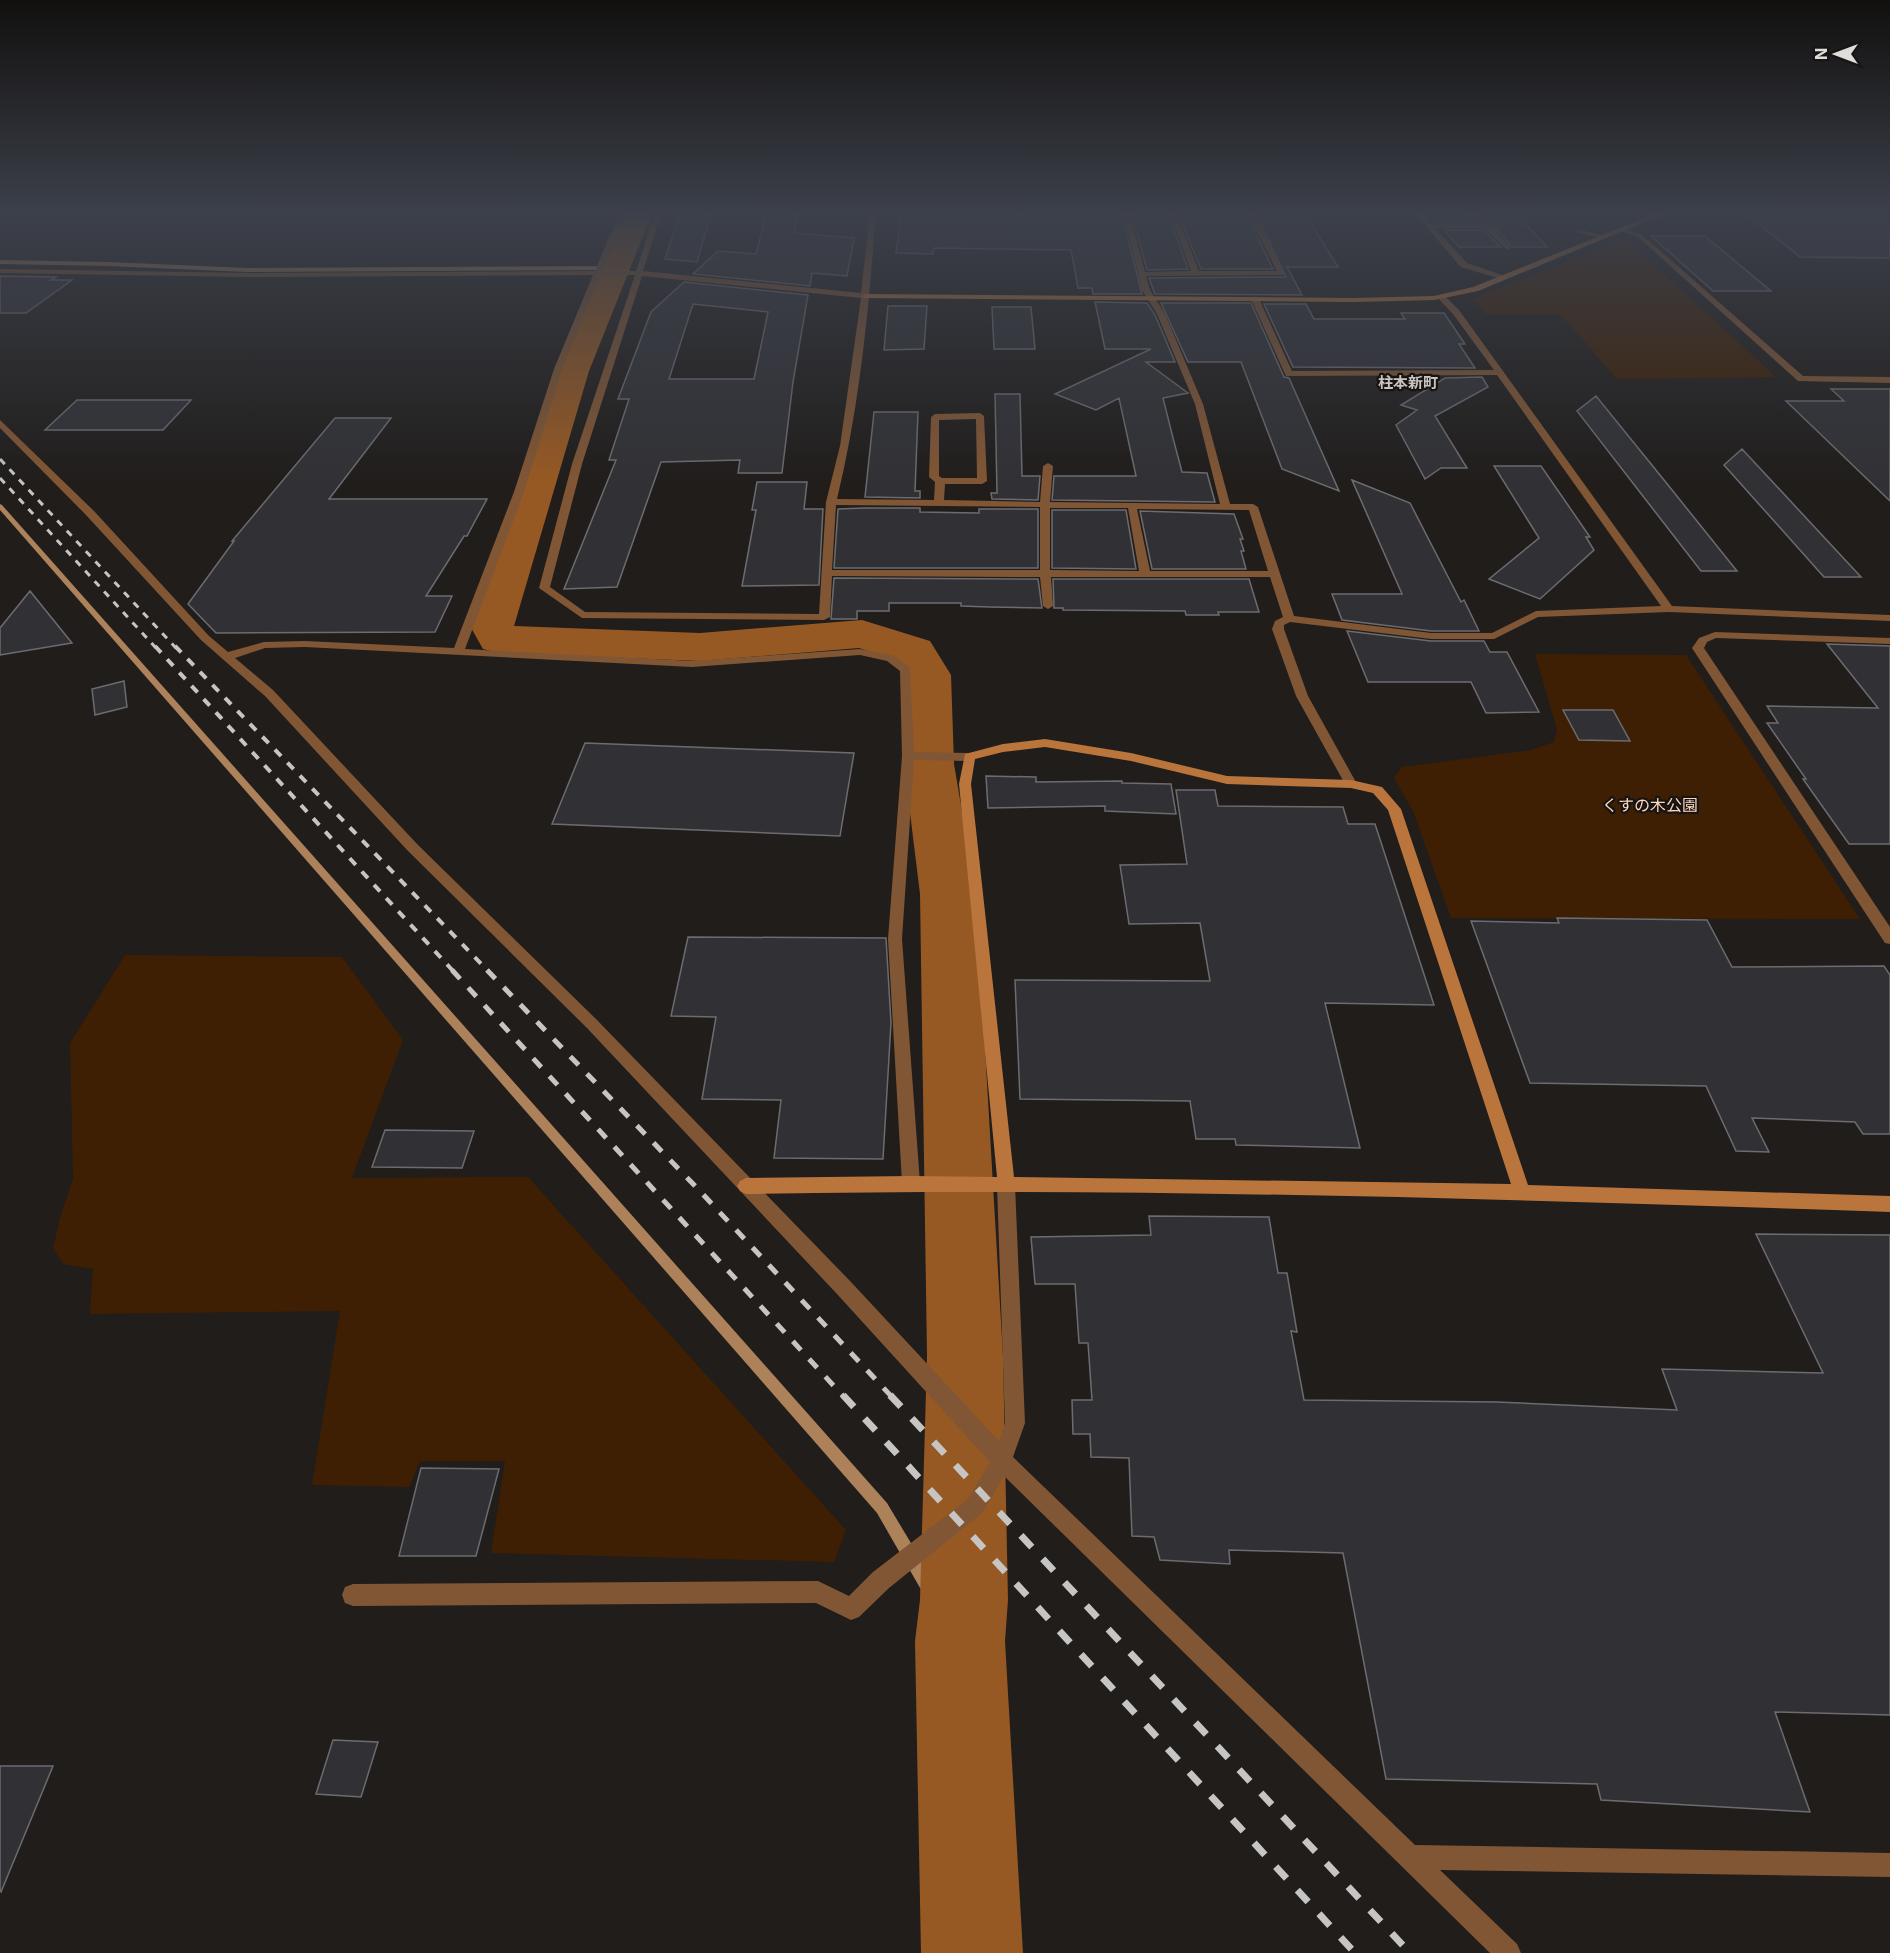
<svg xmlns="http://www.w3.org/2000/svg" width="1890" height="1953" viewBox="0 0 1890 1953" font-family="Inter,'Noto Sans JP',sans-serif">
<rect width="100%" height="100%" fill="#201d1b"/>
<path fill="#3e1f03" d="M1619,241L1629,242L1776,377L1617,379L1560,314H1485L1473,299Z
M1535,654L1686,655L1860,919L1451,918L1413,811L1394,778L1402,767L1531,750L1554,742L1557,730Z
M125,955L342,957L403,1040L352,1178L528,1177L846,1530L834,1562L491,1553L505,1461H420L409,1487L312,1485L340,1311L90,1314L93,1269L63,1264L53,1248L60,1218L73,1179L70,1043Z"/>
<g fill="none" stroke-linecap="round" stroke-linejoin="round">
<path fill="#ad815a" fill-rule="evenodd" d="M0,260L108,262L248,268L616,266L619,268L616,270L248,272L108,266L0,264Z
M0,504L2,505L887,1503L966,1635L968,1641L966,1647L960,1649L954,1647L877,1513L0,510Z"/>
<path fill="#975923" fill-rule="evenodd" d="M627,211H653L589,371L514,626L700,633L862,620L930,641L951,675L954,764L976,894L1003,1356L1008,1600L1005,1641L1023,1953H921L915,1641L920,1600L927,1356L920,894L904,764L905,675L896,660L859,648L700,661L499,653L483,649L470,626L555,371Z"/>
</g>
<path fill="#313135" stroke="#6c6c70" stroke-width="1.5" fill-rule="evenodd" d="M681,211H712L697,262L665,259Z
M767,211H798L794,233L854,238L847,276L812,273L810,286L693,274L718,251L756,254Z
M902,211H1121L1142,294H1093L1092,288H1078L1071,250L934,248L933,254L896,253Z
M1131,211H1167L1188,269L1147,270Z
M1177,211H1245L1273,269H1201Z
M1255,211H1303L1338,267H1287L1302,295L1155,294L1149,278L1286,277Z
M1428,211H1468L1477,222H1437Z
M1480,211H1513L1547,247H1512Z
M1742,211H1890V258L1800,257Z
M1444,230H1484L1501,247H1459Z
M1651,236H1705L1771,291H1713Z
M0,276L56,277L51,280H72L26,313H0Z
M684,282L808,295L793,382L782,473H738L740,460L661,462L617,587L564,589L616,460H609L629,399H618L651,312ZM693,304L768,312L754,379H669Z
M1095,302L1147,303L1155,315L1175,362H1146L1188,393L1163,398L1173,438L1182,472L1207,473L1215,502L1052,500L1054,476H1136L1119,398L1096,410L1055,394L1151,349H1105Z
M1161,303H1251L1284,377L1289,378L1339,491L1282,469L1241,362H1188Z
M1264,304H1306L1314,319H1405L1401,313H1444L1465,344H1459L1475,368L1293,367Z
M888,306H927L924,349L884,350Z
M992,307H1031L1035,349H994Z
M1482,377L1488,387L1435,416L1467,468H1441L1425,479L1396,425L1417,410L1401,405L1445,378Z
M1831,389H1890V501L1786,401H1844Z
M995,394H1020L1022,476H1040L1038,500L992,499L991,493H997Z
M1596,396L1664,480L1737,571H1701L1577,411Z
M77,400H191L163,430H45Z
M874,412H918L915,491H920V498L865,497Z
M335,418H391L329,499H487L467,536H464L426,596H452L435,632L216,633L188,604L234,541H232Z
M1742,449L1861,577H1824L1724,465Z
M1494,466H1541L1590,537H1586L1594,550L1540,599L1489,579L1539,538Z
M1352,480L1410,503L1461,602L1464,600L1479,631H1431L1342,620L1332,594H1402Z
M757,482H807L804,509H823L819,585L742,586L756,510H752Z
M864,508H920V512L979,513V509H1038V568H834L838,509Z
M1052,510H1126L1136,569L1052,568Z
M1140,511L1234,514L1243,539H1240L1244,551H1241L1246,569H1152Z
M834,578L1038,579L1042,608L989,607L961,606V603H889V611H857V619H831Z
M1053,579H1249L1259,612H1218L1219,615H1186L1185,611L1063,610V608H1054Z
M30,591L72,643L0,655V628Z
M1347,631L1431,641H1484L1490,652H1507L1539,712L1486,713L1471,682H1368Z
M1827,644L1890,646V844H1849L1803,779H1806L1767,723H1778L1767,706L1878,708Z
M124,681L127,707L95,715L92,689Z
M1563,710H1613L1630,741L1579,740Z
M585,743L854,753L840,836L552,824Z
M986,776L1036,777V782L1122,781V783L1171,784L1176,814L1105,811V806L988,808Z
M1176,790H1215L1218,806L1343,807L1348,824H1375L1434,1005L1325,1003L1360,1148L1236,1145L1235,1139H1196L1190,1101L1020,1099L1015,980L1210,981L1200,923L1129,924L1120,865L1187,864Z
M1557,918L1707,920L1732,967L1884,966L1890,975V1134H1863L1855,1122L1752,1118L1769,1152L1736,1151L1706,1086L1530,1083L1471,921L1559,923Z
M688,937L886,938L891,1023L883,1159L774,1158L781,1100L702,1099L716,1017L671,1016Z
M385,1130L474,1131L462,1168L372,1167Z
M1149,1216L1269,1217L1278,1273H1287L1297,1332L1291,1331L1304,1400L1497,1402L1677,1410L1662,1369L1823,1373L1756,1234L1890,1235V1715L1775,1712L1810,1812L1601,1800L1597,1784L1386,1779L1343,1553L1229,1550L1230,1564L1160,1560L1154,1537L1132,1536L1129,1458L1091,1457L1090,1434H1073L1072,1400H1092L1088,1343H1079L1075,1284H1035L1031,1237L1151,1235Z
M421,1468L499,1469L476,1556H399Z
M333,1740L378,1742L361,1797L316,1794Z
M0,1766H53L1,1892L0,1891Z"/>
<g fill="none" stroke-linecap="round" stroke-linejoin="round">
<path fill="#815634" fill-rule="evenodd" d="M1578,229L1606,236L1607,237L1604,239L1576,232Z"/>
<path fill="#815634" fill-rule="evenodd" d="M620,211H626L602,271H636L656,211H662L643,271L861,293L870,211H876C869,307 860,405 837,499L934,500L935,482L929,477L931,417L935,414L980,413L984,416L987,481L982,484H945L944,500L1040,502L1043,466L1048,463L1053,466L1050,502L1220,504L1195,404L1157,314L1142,290L1123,211H1129L1145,272L1191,271L1169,211H1175L1199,271H1277L1247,211H1253L1285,275L1146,276L1150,290L1165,314L1203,404L1230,504H1253L1258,507L1294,616L1431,633H1492L1536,611L1661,606L1497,375L1286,376L1251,299L1255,297L1259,299L1292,371L1494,370L1453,314L1437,297L1444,295L1459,310L1672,606L1890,615V621L1669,612L1538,617L1494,639H1431L1290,622L1284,625V629L1308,696L1357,784L1351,788L1345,784L1296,696L1272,629L1275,621L1283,617L1270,577H1051L1053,606L1048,609L1043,606L1040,577L832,576L830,617L824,620L582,618L539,588L572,464L635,275H600L562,369L524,492L465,649L692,661L860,649L895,656L910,668L914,752L969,753L975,757L969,761L914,760L902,939L920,1183L917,1188L911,1190L905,1188L902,1183L888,939L902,756L900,671L887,661L860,655L692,667L305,647L265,648L235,658L273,690L418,845L596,1019L851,1282L999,1441L1005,1423L997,1185L1000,1180L1006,1177L1012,1180L1015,1185L1025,1423L1013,1457L1415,1845L1890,1853V1877L1440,1870L1517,1944L1521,1953H1490L1004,1476L982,1513L889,1588L859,1617L851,1620L816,1603L353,1606L345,1603L342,1595L345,1587L353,1584L818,1581L849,1596L873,1572L968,1499L990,1462L837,1294L586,1027L408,851L265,696L201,640L86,515L0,428V420L94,511L209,636L228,652L264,642L305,641L454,648L514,492L554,369L593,275L250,277L0,273V269L250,273L595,271ZM642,276L861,298L840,446L826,502L819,614L585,612L550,587L582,464ZM976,419L977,478H942L939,476V420ZM836,505L1040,507V570H832ZM1050,508H1128L1139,571L1050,570ZM1137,509L1249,510L1268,571H1150Z
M1413,211H1420L1431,224H1482L1470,211H1477L1510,247V249H1506L1485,228H1435L1467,263L1505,276V280L1461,267Z
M1643,211H1651L1660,216L1655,217Z
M1622,228L1641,234L1803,376L1890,377V383L1798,381L1637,236L1620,231Z
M1715,632L1890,638V644L1716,638L1707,642L1704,648L1890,927V944L1885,943L1692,648L1699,638Z"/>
<path fill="#b9753c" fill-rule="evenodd" d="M1662,211H1671L1478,291L1434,300L1353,302L865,298L861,296L865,294L1353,298L1434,296L1473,287Z
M1045,739L1131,753L1227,776L1351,780L1382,787L1401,809L1528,1185L1890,1196V1212C1509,1199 1127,1187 746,1194L740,1191L737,1186L740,1181L746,1178L911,1176L997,1177L959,784L965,754L1003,744ZM1045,747L1131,761L1227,784L1351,788L1373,793L1388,810L1511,1184L1014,1177L971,784L975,759L1003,752Z"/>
<path stroke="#c7c5c3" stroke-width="3" stroke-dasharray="7 7" stroke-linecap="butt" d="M0,459L176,648
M0,478L156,648"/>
<path stroke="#c7c5c3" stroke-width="4" stroke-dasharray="9 9" stroke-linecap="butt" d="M155,646L454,972
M175,646L489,972"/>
<path stroke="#c7c5c3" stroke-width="5" stroke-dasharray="12 12" stroke-linecap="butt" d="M452,970L844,1397
M487,970L697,1188L892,1397"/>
<path stroke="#c7c5c3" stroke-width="7" stroke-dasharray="16 16" stroke-linecap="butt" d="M843,1395L1355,1953
M890,1395L1410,1953"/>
</g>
<linearGradient id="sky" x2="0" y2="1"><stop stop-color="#12100f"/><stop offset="0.44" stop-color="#3c404a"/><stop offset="1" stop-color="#3c404a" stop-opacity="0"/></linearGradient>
<rect width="1890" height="484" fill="url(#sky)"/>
<g text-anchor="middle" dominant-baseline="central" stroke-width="4.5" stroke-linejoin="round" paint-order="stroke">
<g font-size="15" font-weight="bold" fill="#cac5c2" stroke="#171412">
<text x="1408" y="382">柱本新町</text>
</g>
<g font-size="16" fill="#fdd8be" stroke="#171412">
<text x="1650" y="805">くすの木公園</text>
</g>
</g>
<g transform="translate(1836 54) rotate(270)" stroke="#171412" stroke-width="4.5" paint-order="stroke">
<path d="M0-4.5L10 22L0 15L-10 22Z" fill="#dfdddc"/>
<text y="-9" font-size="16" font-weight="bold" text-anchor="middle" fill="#dfdddc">N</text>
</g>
</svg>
